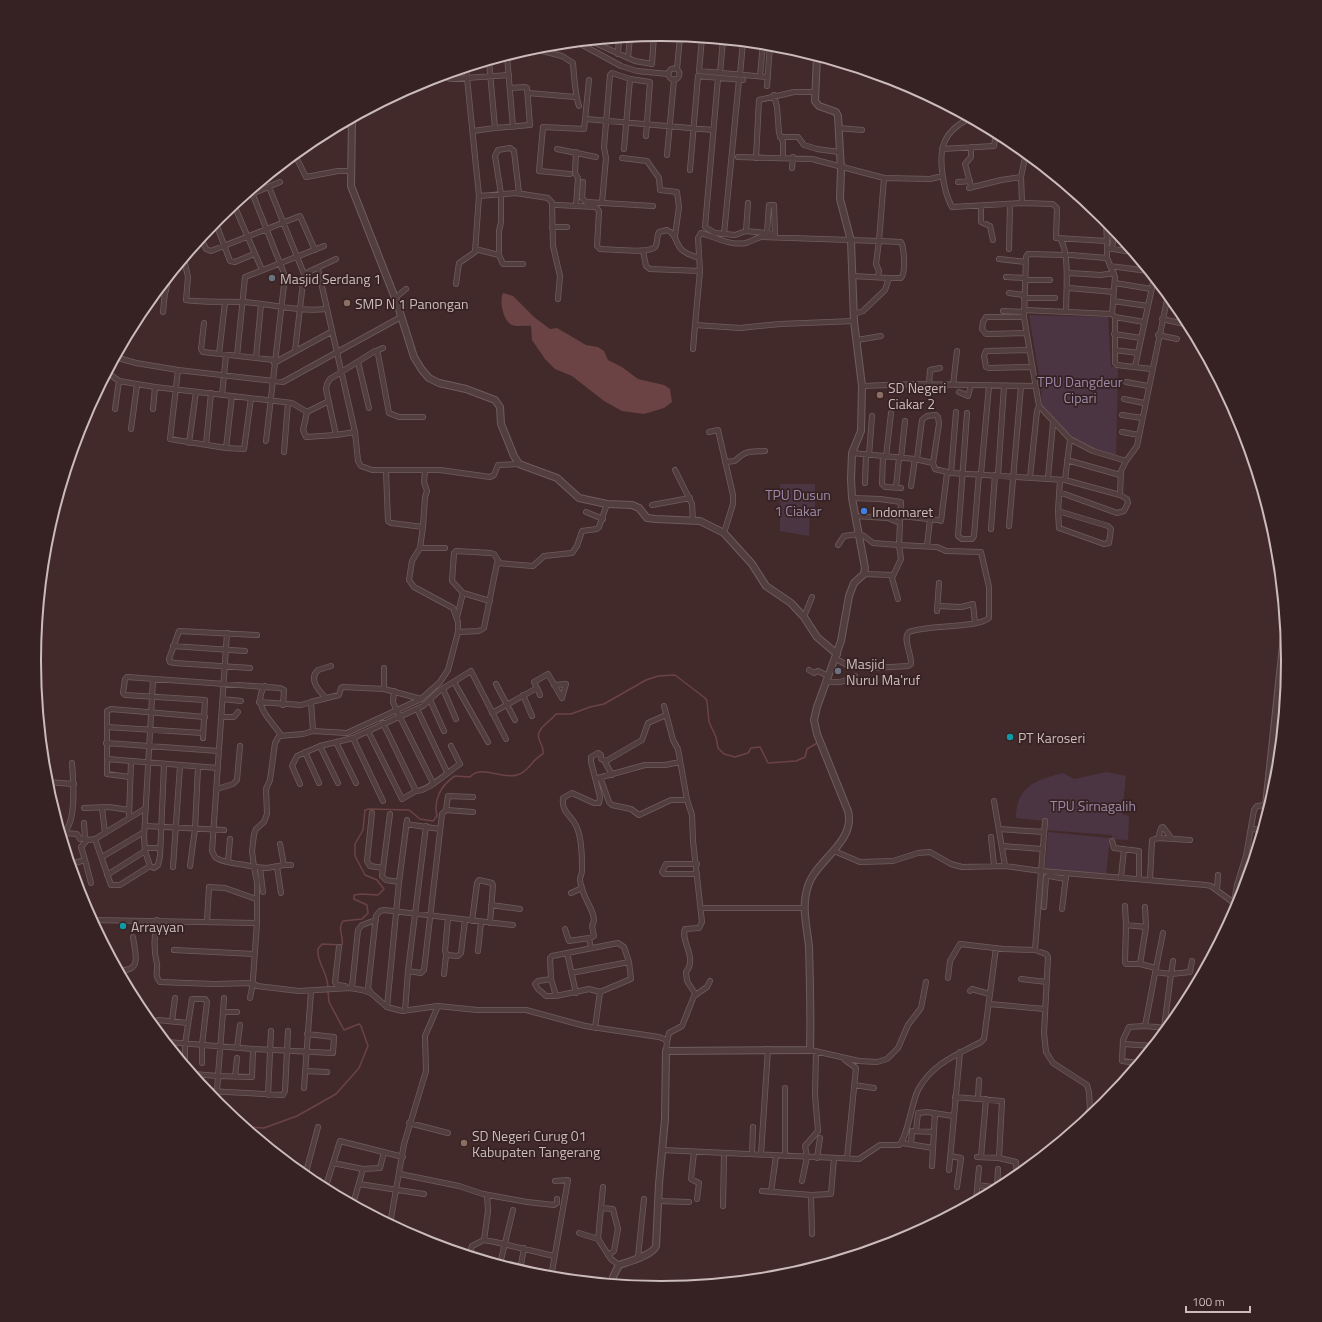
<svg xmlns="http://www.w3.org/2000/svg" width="1322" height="1322" viewBox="0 0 1322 1322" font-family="'Titillium Web',sans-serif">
<rect width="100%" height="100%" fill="#422a2b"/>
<path fill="#4c3543" d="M1029,315L1108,317L1111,367H1118L1116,456L1086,447L1055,424L1042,408L1041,388Z
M780,484H815V514H810L809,536L780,531Z
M1107,772L1126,776L1122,814L1129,816L1128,840L1112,839V835L1045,830V821L1016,818C1016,786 1036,780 1063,773L1074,779Z
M1048,832L1110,838L1106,875L1045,869Z"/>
<path fill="#6b4345" d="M503,293L513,296L534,317L550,329L557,328L586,345L598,347L604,351L608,360L622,367L638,379L664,385L670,389L672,402L664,408L644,414L622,411L604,401L572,376L555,369L545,359L532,340L531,326C526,325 517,327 512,325C503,321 499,301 503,293Z"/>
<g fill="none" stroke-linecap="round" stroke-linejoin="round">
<path stroke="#6b4345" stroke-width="1.5" d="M328,988C328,972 316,962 318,949L322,944L342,945C344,937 337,929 343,921L362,919L368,913L367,905L354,899V895L362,894L378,895L384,889L377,880L365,875L355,856V844L363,830L365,810L369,809L409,810L420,819L433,821L437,816C433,800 441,785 455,776L470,777C481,764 502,780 517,775C529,772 532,759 543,754C544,747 541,745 539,739C535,729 551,721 556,714H571L590,707L604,704L646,680L658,676L675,675L705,698L707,701L709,722L716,737L718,748L724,754L735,757L748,753L751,748L760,747L768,763L796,761L805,757L807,749L819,742
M246,1127L264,1128L297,1116L336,1094L359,1068L368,1046L361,1026L359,1024L344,1030L329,1002L328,991"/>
<g stroke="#6f5c5c" stroke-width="6">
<path id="minor" d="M702,38L699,71L768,77
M577,42L621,66L637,71L668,74
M593,42L635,61L652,64L654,35
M531,48L562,56L573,63C574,76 575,94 579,106
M618,54L619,38
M507,56L513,127
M628,58L630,37
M668.5 74a5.5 5.5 0 1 1 11 0a5.5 5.5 0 1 1-11 0Z
M677,69L680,36
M720,73L723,40
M445,74L448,78L452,79L509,75
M740,75L743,42
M760,76L763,44
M718,78L705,227L715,233L735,235L746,231L775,234L774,205H769L767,233
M767,86L770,45
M528,93L575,97
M774,95L777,107L779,133L783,142V158
M970,118C959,124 950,130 945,141C937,157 944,193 952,207L1022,203L1053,204L1057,208L1056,238L1107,241
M586,119L713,130
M340,125H352
M495,128L530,125L527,88L525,87L510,88
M838,128L862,130
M473,131L495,128L489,61
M780,137H798L804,145L817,149L839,152
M557,149L596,157
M624,149L630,79
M942,149L994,146L996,133
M576,152L575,173L578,178L576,206
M667,155L674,80
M738,157L812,159L884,178L930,179L943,176
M622,158L647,161L659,178L660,190L677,192L679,207L675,236
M756,158L759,100L794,92H815
M287,160L296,157L306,177L338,171H350
M792,168L793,157
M690,170L698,76L743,80
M570,174L539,171L543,127L584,129L589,80
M583,182L582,198L586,202L653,206
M958,182L970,181
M971,186L965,164L971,157V147
M269,187L304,274L295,351
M969,188L1001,180L1021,177
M251,190L285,276L266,441
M479,196L516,193L548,198L554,205H557L596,207L599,211L597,246L600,249C609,249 649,254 655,247C658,244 656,237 659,232L667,230C677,234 675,244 682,250C686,254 694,256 699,258
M1075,197H1079
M240,199L280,182
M552,203L553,246L560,276L558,299
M602,203L606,158L604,147L610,75L612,73L630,79L650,82L646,136
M1022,203L1021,177L1026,153
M234,205L262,270
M981,206V222L990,226L993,240
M1106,219L1107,244
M215,221L230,261L235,262L254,254
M552,227H567
M746,231L748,203
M724,234L739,80
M201,238L206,249L211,251L300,216L315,250
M1060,239C1070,251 1066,295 1066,312
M1112,248L1115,230
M475,249L499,255L503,264H523
M1009,249L1010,204
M643,251L646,266L650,269L700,271L698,238L701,233C715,237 730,246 746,243C750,242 756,238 761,237L879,241L884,178
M499,255V231L501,222V194L495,156L498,150L510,148L514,151L519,193
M1065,255L1028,254L1026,257L1024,317L1039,406L1070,439L1093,451L1126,461
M1070,255L1107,258
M184,259L188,277L186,300C205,303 225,301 244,302C271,304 298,312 326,309
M999,259L1026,262
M1110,266L1148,271
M318,269L355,432L358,461L361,466L372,470H440L490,477L494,475L498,465L519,464
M700,271L695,325L740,328L780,324L854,321
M1069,273L1101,275L1114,273
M304,274L336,259
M853,276L889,278L885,290L863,311L854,314
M878,277L879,271L876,264L879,241L901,242C904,247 906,273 901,278H889
M1006,277L1025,278
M1025,280H1050
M1115,283L1151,289
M456,284L459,263L475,252L479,196L466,68
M1069,288L1114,292
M157,292L166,291L168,278
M1009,293L1024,295
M395,298L406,289
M1024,298H1055
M1113,301L1148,306
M1166,303L1176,305
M147,307V303
M1024,310L1112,314L1115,317V363L1117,365L1151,369
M1003,311L1024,312
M163,312L165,292
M1112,314L1115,277L1107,258V248L1132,252
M1024,317H986L983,322L982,329L986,334L1026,333
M1115,317L1144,322
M1162,319L1189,325
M204,323L201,349L203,352L274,360
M1114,334L1141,338
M1158,335L1177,339
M857,340L881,336
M693,349L695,325
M1029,350L986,351L984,356L986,367L989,368L1032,367
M1115,350L1138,353
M376,351L383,348
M219,354L225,303
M237,356L245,277L324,246
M118,358L136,363L178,370
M256,358L261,304
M358,362L369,408
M274,363L331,332
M1135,367L1154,278
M108,373L119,381
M1126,382L1148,386
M929,384L930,370L940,368
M953,385L957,351
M862,386L915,384L1035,386
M959,392L968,396L971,385
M222,395L226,355
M232,396L226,448L170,439L178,370L283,382L401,317
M1124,399L1144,403
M329,401L307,412L303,430L306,437L336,435
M115,409L119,381L155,387L292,403L307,412
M153,409L155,387
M967,413L958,536L962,539H972L974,536L979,474
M1122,415L1142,418
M131,429L137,385
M355,432L336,435L326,389L327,384L330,379L375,351L378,354L389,413L399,417H423
M709,432L718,430L733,495V504L724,533
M1122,432L1139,435
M189,443L196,392
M206,445L211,393
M226,448L244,449L251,398
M284,452L288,403
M852,453L915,459L933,463L935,469L951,473L1065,480L1120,495L1127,499L1128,503L1124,511L1117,513L1059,492
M869,455L872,416
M883,456L882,484L885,487L901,488
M886,457L891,413
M901,458L905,421
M917,459L922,420L927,416L936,415L938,417L939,424L933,463
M1067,460L1120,475
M725,462L735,461C746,450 749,452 765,451
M675,470L692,504L693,521
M386,471L388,521L391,523L423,527
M425,471L424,482L427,491L425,497L423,527L420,548L412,561L409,580L414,587L453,608L458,622V632
M951,473L956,412
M981,474L989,386
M998,475L1004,386
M1030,477L1037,411L1039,406
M1048,478L1053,423
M1065,480L1070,439
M865,483L866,455
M911,486L915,459
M896,487L899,458
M1120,495L1121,471L1126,461L1137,446L1168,295
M652,505L690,498
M1058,511L1108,526L1111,529L1109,543L1104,544L1059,528L1058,511L1060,480
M586,512L603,519
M855,516L888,518L900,523
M901,516L938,520
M941,521L947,473
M1009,526L1021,386
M991,529L995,475
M838,545L844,536L859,534L864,536L873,543L899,545L901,559L892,578L898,599
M927,546L930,519
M420,548H445
M864,574L893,575
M463,593L452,581L454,553L456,551L491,553L494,554L499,562
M938,606L961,607L973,604L975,623
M937,611L939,583
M457,617L463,593L490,601
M804,617L812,597
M227,633L212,851L215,857C221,863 244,864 254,867L257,882V923
M173,646L245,651
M834,658L851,667L862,665L874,668L908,666L911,664C912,655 902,638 909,632C929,624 976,629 989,618V587L981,552L946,551L937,547L899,545L901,502L880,499L852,498
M250,668L175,663L170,662L169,659L179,631L257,635
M384,668V689
M809,670L814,673L818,671L828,676
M153,680L144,837L145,851L150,866L154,868L158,865L160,856L164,765
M826,681C836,684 847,681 855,676
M454,682L488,742
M496,684L515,720
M554,685L566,684L562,698
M265,686C251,705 271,720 281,735
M537,688L534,682L548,674L562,698
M443,689L456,719
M394,691L393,702L395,707L433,783
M523,695L532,716
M326,698C319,691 308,679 318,670L331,666
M223,699L241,701
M430,700L444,731
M259,702L301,705L311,702L313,731
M311,702L339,695L341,688L343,687L384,689L421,699
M664,706L673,740L678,749L687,800L692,815L693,841L702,922L699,928L685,929C680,941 698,958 686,972L687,981L696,995
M417,709L447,772
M492,713L537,688L540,695
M222,717H234L238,712
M107,727L203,733
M368,731L402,799L416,791L383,723
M1273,731L1281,732
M203,738L205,700L125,695L123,693L125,679L127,677L280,688L284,690L283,705
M353,738L383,801
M336,742L356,783
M106,743L219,751
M320,746L338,783
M305,752L319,783
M107,759L218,768
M605,762L612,775
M130,777L107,774V711L111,709L205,717
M600,777L609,802L612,805L631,809L639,815L671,800H687
M598,778L645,765H665L680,762
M46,782L74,784
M300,784L292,766L297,756L320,746L353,738L423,706L439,691L471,671L506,739
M217,789L233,784L237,780L240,746
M416,791C427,792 449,771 460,764L451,746
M994,801L1005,866
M84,808L109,807L129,810
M102,808L105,833
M446,810L473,812
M372,813L367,861L370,866L383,868
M390,814L382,876L386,880L399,882
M129,817L131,762
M84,823L85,838L88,840L95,839L146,808
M406,824L440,829
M145,826L224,830
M999,829L1044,832
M1252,829L1262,830
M64,833L77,834L80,839L85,838
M61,834C78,827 73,778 72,763
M991,837L994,865
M1158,838L1161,828L1163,827L1172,839
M95,839L111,885H120L150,866
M1112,841L1114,848L1139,851V878
M280,844L284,865L267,868L254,867L252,851L254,834L256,829L264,822L267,814L266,789L270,780L275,743L279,736L303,734L313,731L347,733L421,699L440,682L448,670L458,632L479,631L484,628L497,563L533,566L544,556L572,553L577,546L582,531L597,529L599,527L607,504
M1002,846L1042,849
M145,848H160
M834,851L860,862L893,861L918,853L930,852L951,864L962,867L1005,866L1041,871L1206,885L1211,886L1234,903
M102,857L144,832
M85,860L81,847L87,840
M228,862L230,839
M71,864L85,860L91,883
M697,864H666L662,872L664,874H697
M284,865H291
M190,866L195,829L198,767
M173,867L180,766
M277,867L281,893
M260,868L263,892
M107,875L145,851
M1121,877L1124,849
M1150,879L1152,840L1158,838L1190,840
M582,888C577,874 583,878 582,868C582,856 582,839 577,828C573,816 561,813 563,798L572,793L594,803H599L600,797L591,762V757L598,753L601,755V759L606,761L642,740L648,723L666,715
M1217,890L1218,875
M571,893L582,888C584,900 599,916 592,926L594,936L589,938L591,948
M491,905L520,909
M1125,906L1126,925L1125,962L1126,964H1140L1156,968L1145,1026L1167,1028
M1044,907L1046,877L1049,876L1066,879
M1145,907L1146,927
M702,908H804
M1062,909L1066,876
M448,918L445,951L447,955L458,956L461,953L465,920
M1231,919L1237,885L1246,856L1254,810L1257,806L1266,805
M92,920L257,923L253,978V983L257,986L299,991L350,988L362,990L371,993L387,1007L402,1011L438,1006L477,1010H526L585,1026L659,1037L664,1039L667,1042L666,1051
M157,920C154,935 153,949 157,964C158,971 154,975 160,982L214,984L253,983L250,998
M207,921L209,887L225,888L256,899
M472,921L477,883L479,880L492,883L493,885L490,923
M1126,925L1146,927L1140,964
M565,929L569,941L589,938
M339,947L335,982L337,985L345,986
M174,950L254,954
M1035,950L1045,821
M478,951L481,922
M567,953L576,993
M1173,961L1171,974L1190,972L1192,961
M1156,968L1163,933
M119,970C143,972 135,953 133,937
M408,971L421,973L424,970L441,823L442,814L446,810L448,796L473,797
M1155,972L1171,974L1164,1028
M571,973L629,962
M444,974L446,955
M948,978L950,961L960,944L1003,949L1035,950L1046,954L1048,957L1044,1033L1046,1052L1053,1063L1087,1085L1089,1092L1090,1109L1083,1122
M551,979L538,981L535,984L538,989L546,996H556
M1021,979L1047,982
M352,987L358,930L362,925L376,920
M970,991L972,989L989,994
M371,993L368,988L376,916L380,911L384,910L513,925
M989,1004L1045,1009
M387,1007L399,882L407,820
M405,1011L408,971L426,826
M223,1012L224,998
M172,1021L175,998
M154,1027L155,1022L158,1020L188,1023
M595,1028L600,992L631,979L629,962L624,947L618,943L552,956L550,958L551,979L556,996L589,989L600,992
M167,1042L253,1049L333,1053L334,1037L307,1034
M667,1042L669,1033L682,1026L694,996L707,987L710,981
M1123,1044L1153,1046
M237,1048L240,1025
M810,1050L859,1061L877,1062L887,1059L898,1048L908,1025L921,1008L926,982
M845,1060L856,1068L847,1158
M1138,1063L1122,1061L1123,1040L1129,1027L1145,1026
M185,1065V1044L192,999H205L207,1002L202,1045V1063
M305,1071L327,1072
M193,1074L218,1076L223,1012H237
M235,1077L237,1058
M854,1085L874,1088
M304,1088L311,991
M207,1091L283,1095L285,1091L288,1031
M217,1092L218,1076L252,1077L253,1049
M268,1095L271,1031
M955,1097L1002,1101L999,1158L1016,1162L1017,1176
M978,1098L979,1080
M409,1123L448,1133
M916,1131L918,1113L927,1112L953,1116
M902,1143L933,1148
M911,1144L912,1131L934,1132
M662,1150L859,1159L880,1145H899C907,1139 912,1101 918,1090C932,1064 956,1055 981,1042L984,1039L996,948
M694,1152L691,1179L699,1183L697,1199
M752,1154L753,1127
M761,1154L768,1049
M785,1156V1088
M950,1156L961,1158L957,1187
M977,1157L999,1158
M981,1157L986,1099
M817,1158L820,1138
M333,1163L363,1169L353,1204
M293,1166L307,1170
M932,1166L935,1113
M363,1169L380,1168L384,1152
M949,1170L960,1052
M400,1174L459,1186L483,1194L527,1202L554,1205L557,1203V1199
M305,1176L318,1127
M308,1178L319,1180L324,1188
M802,1181L807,1157L805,1146L818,1131L815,1095L816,1051
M359,1184L424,1194
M978,1185L999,1188
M325,1189L340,1141L403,1157
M997,1189L998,1169
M762,1191L811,1195
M771,1192L776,1156
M976,1200L979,1168
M658,1201L689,1202
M723,1206L724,1153
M601,1208L613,1209L618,1229L614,1251L608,1255
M390,1224L404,1144L426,1071L425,1036L438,1006
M579,1233L598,1239L611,1259L619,1265
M812,1234L811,1195L831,1194L834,1158
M598,1239L603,1187
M484,1240L488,1211L487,1195
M469,1255L472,1246L484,1240L495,1242L554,1256
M638,1257L644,1199
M500,1264L513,1210
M520,1270L524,1248
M551,1276L612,1283
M551,1277L568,1180L555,1181"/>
</g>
<g stroke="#6f5c5c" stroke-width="8">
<path id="tertiary" d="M352,119L351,186L397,303L414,357L422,370L429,378L439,383L466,389L495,400L500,407L501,424L514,456L519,464L557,478L579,498L607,504L632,505L639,508L647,518L656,519L700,521L724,533L752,564L766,586L791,603L804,617L817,637L837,654
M1269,806L1266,805L1285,627
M612,1283L613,1277L619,1265C628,1262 653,1255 656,1246L659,1184L665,1119L666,1051L810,1050C811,1016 810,981 809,947C807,926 801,907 808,886C816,860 856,842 848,811L817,734L814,720L817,707L841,641L849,596L854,583L864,574L865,568L852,498L851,479L852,453L861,431L862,386L854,321L851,241L840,199L841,170L838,116L836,112L819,106L815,101L817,56"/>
</g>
<use href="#minor" stroke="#523e3f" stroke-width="4.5"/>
<use href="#tertiary" stroke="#523e3f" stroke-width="6"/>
</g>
<g fill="#6b7280" stroke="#372223" stroke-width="1.5">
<circle cx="272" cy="278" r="4"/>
<circle cx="838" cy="671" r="4"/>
</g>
<g fill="#8d6e63" stroke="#372223" stroke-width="1.5">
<circle cx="347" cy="303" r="4"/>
<circle cx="880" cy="395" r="4"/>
<circle cx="464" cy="1143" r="4"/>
</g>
<circle fill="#3f7fe0" stroke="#372223" stroke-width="1.5" cx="864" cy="511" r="4"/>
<g fill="#0f9aa8" stroke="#372223" stroke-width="1.5">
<circle cx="1010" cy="737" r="4"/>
<circle cx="123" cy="926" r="4"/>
</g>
<g text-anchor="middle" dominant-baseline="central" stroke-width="3.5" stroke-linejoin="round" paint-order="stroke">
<g font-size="14" fill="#cbbbbb" stroke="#372223" text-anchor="start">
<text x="280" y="278">Masjid Serdang 1</text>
<text x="355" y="303">SMP N 1 Panongan</text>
<text x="888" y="387">SD Negeri<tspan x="888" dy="16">Ciakar 2</tspan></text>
<text x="872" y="511">Indomaret</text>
<text x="846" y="663">Masjid<tspan x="846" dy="16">Nurul Ma'ruf</tspan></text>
<text x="1018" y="737">PT Karoseri</text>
<text x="131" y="926">Arrayyan</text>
<text x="472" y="1135">SD Negeri Curug 01<tspan x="472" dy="16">Kabupaten Tangerang</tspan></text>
</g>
<g font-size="14" fill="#9c89a9" stroke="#372223">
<text x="1080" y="381">TPU Dangdeur<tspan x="1080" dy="16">Cipari</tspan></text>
<text x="798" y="494">TPU Dusun<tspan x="798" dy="16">1 Ciakar</tspan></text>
<text x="1093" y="805">TPU Sirnagalih</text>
</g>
</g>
<path d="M0 0H1322V1322H0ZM41 661a620 620 0 1 1 1240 0a620 620 0 1 1-1240 0Z" fill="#372223" fill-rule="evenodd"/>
<path fill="none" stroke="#cbbbbb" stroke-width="2" d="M41 661a620 620 0 1 1 1240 0a620 620 0 1 1-1240 0Z"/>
<path d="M1186 1306v6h64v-6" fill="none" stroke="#cbbbbb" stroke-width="2"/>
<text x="1192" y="1306" font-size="12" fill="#cbbbbb" stroke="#372223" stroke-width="3" paint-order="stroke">100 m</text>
</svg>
